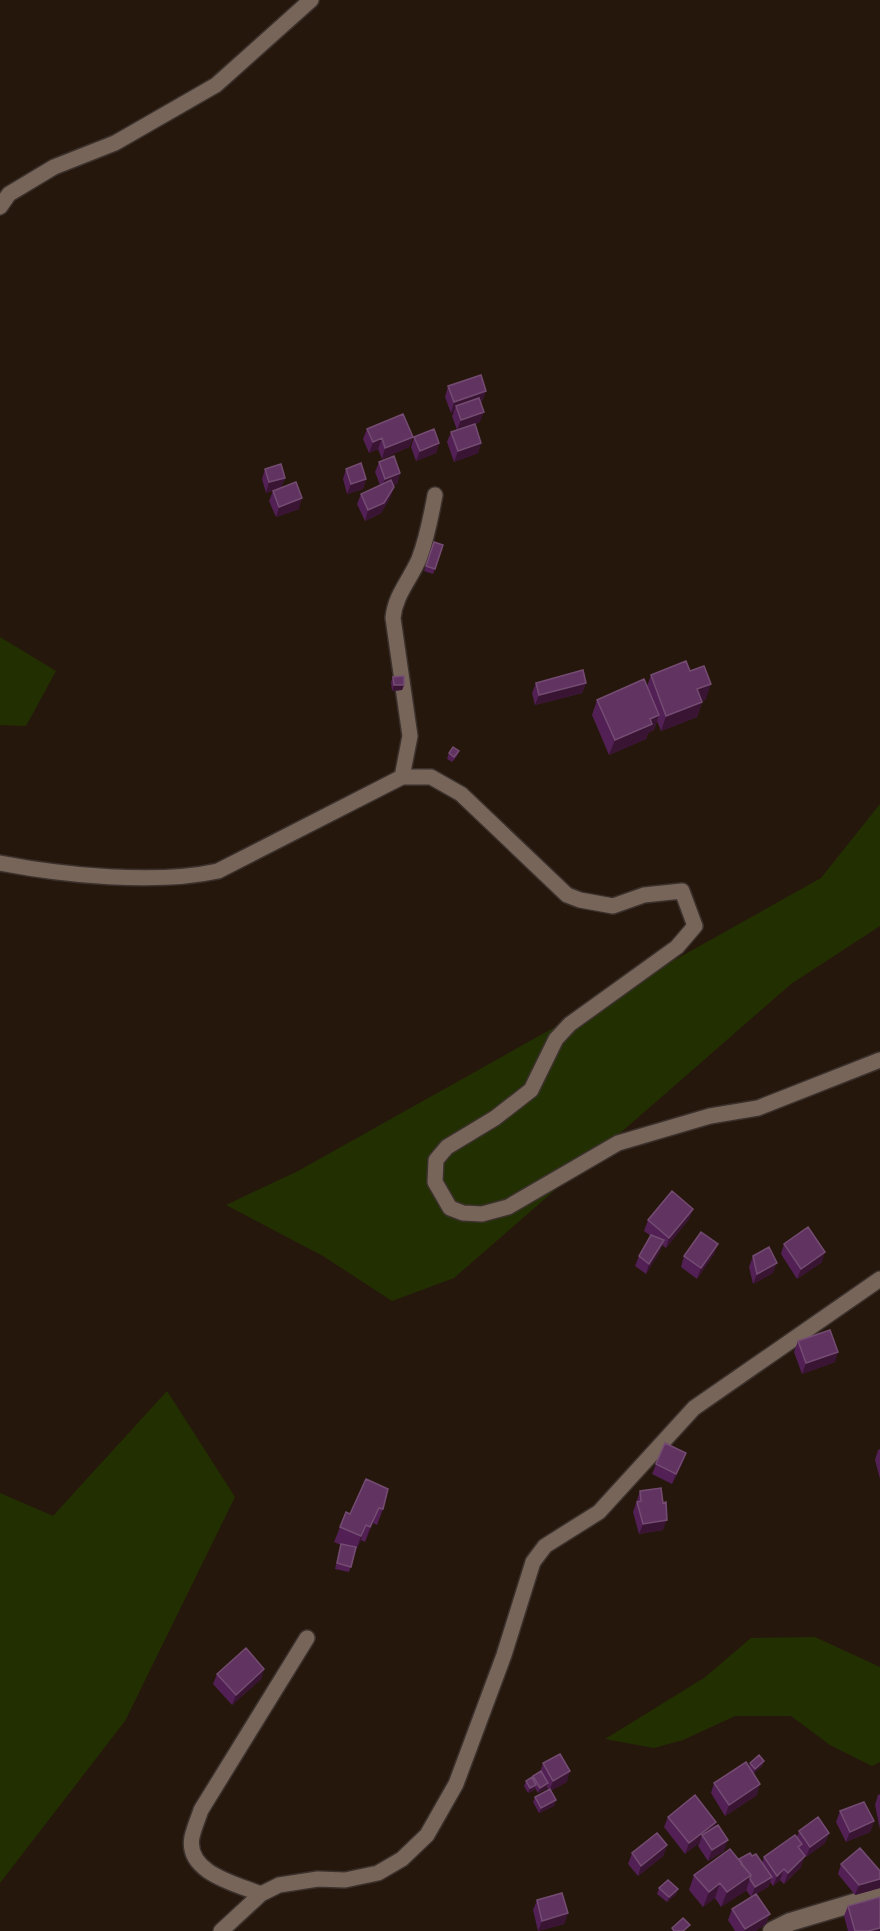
<svg xmlns="http://www.w3.org/2000/svg" width="880" height="1931" viewBox="0 0 880 1931" font-family="'Fira Sans Condensed',sans-serif">
<rect width="100%" height="100%" fill="#26170d"/>
<path fill="#223001" d="M0,637L56,671L26,726L0,725Z
M880,804V926L791,984L454,1278L392,1301L323,1256L226,1205L298,1171L821,878Z
M167,1391L235,1497L125,1721L0,1883V1493L53,1516Z
M815,1637L880,1667V1762L872,1766L830,1745L791,1716H735L683,1740L654,1748L605,1739L704,1678L751,1638Z"/>
<g fill="none" stroke-linecap="round" stroke-linejoin="round">
<g stroke="#3b312c" stroke-width="18">
<path id="street" d="M0,207L9,194L54,167L115,143L216,85L311,0
M402,777L410,736L393,618C395,595 410,580 419,559C427,538 431,517 435,495
M0,863C63,875 155,885 218,871L402,777H431L461,794L567,895L580,900L613,906L644,895L682,891L695,926L677,947L570,1024L556,1039L531,1090L495,1118L447,1147L436,1160L435,1182L450,1208L463,1213L482,1214L508,1207L618,1143L710,1116L758,1108L880,1060
M261,1894C237,1884 185,1873 192,1837C194,1828 198,1819 201,1810L307,1638
M221,1931L261,1894L279,1885L318,1879L345,1880L378,1873L402,1859L427,1835L456,1784L504,1655L533,1562L545,1546L599,1512L694,1408L880,1279"/>
</g>
<g stroke="#3b312c" stroke-width="21">
<path id="secondary" d="M772,1931L790,1922L880,1895"/>
</g>
<use href="#street" stroke="#776559" stroke-width="15"/>
<use href="#secondary" stroke="#776559" stroke-width="18"/>
</g>
<path fill="#522055" d="M448,386L486,391L482,401L480,402V422L475,424L481,443L478,453L454,462L447,442L451,432L457,430L452,416L454,411L451,413L445,397Z
M367,429L413,437L409,447L382,459L378,449L369,453L363,439Z
M414,437L439,443L436,453L416,461L411,447Z
M379,462L400,473L397,484L393,485L394,487L390,498L381,513L365,521L357,504L361,494L380,485L375,472Z
M265,469L285,478L281,488L299,509L276,517L269,501L273,491L275,490L266,493L262,479Z
M346,469L366,479L363,489L347,494L343,479Z
M434,542L443,545L433,574L424,571Z
M690,671L706,699L702,701V702L697,717L661,731L657,721L654,730L648,733L646,739L609,755L592,715L597,700L647,686L651,675Z
M393,677L404,685L402,690L392,691L391,682Z
M536,683H586L582,693L535,705L532,693Z
M459,751L457,756L452,762L447,759L449,753Z
M693,1209L689,1219L666,1248L662,1245L660,1251L646,1274L635,1266L639,1256L651,1236L644,1231L648,1220Z
M784,1244L822,1262L797,1279L781,1254Z
M714,1254L697,1279L681,1267L684,1256Z
M753,1256L773,1273L753,1284L749,1267Z
M798,1341L835,1362L802,1374L794,1352Z
M880,1449V1479L875,1460L878,1450Z
M686,1453L682,1464L672,1484L652,1474L656,1464Z
M366,1479L383,1509L377,1525L373,1523L365,1542L361,1540L355,1552L349,1572L335,1569L341,1545L334,1542L340,1527L350,1514Z
M640,1491L663,1530L639,1534L633,1512Z
M264,1669L261,1679L232,1705L213,1684L217,1674Z
M764,1761L762,1766L753,1774L757,1795L725,1816L711,1793L714,1783L749,1767L750,1763Z
M543,1763L567,1782L551,1790L556,1800L554,1806L539,1813L533,1802L535,1797L549,1790L547,1787L546,1789L538,1793L535,1788L534,1790L528,1793L524,1786L526,1781L532,1778L533,1776L540,1772Z
M880,1794V1829L875,1805L878,1795Z
M840,1811L874,1821L870,1832L846,1842L836,1822Z
M668,1817L716,1822L714,1828L724,1851L708,1861L698,1846L700,1842L685,1854L664,1827Z
M799,1831L829,1833L825,1843L806,1857L800,1849L801,1867L784,1884L780,1880L773,1886L770,1882L768,1887L756,1894L766,1924L755,1931H735L728,1920L732,1909L751,1897L746,1890L721,1907L715,1898L703,1907L689,1890L694,1875L739,1861V1859L762,1863L764,1857L797,1837Z
M667,1845L663,1856L638,1876L628,1864L632,1853Z
M841,1864L880,1871V1888L855,1895L838,1874Z
M659,1888L678,1889L676,1894L667,1902L657,1894Z
M537,1900L568,1913L564,1924L538,1931L533,1910Z
M848,1906L880,1931H848L844,1916Z"/>
<path fill="#3a1533" d="M486,391L482,401L458,410L456,406L454,411L451,413L454,402Z
M484,412L480,422L457,430L461,420Z
M413,437L409,447L382,459L385,448Z
M382,438L378,449L369,453L373,442Z
M439,443L436,453L416,461L420,451Z
M481,443L478,453L454,462L458,451Z
M400,473L397,484L381,489L385,479Z
M285,478L281,488L266,493L269,482Z
M366,479L363,489L347,494L351,484Z
M394,487L390,498L381,513L365,521L368,510Z
M302,498L299,509L276,517L279,507Z
M586,683L582,693L535,705L539,695Z
M711,684L706,699L692,705L697,689Z
M394,685H404L402,690L392,691Z
M702,702L697,717L661,731L666,716Z
M659,715L654,730L648,733L646,739L609,755L615,740L650,719Z
M693,1209L689,1219L666,1248L669,1238Z
M664,1240L660,1251L646,1274L649,1264Z
M718,1244L714,1254L697,1279L701,1268Z
M825,1252L822,1262L797,1279L801,1269Z
M777,1263L773,1273L753,1284L757,1274Z
M838,1352L835,1362L802,1374L806,1363Z
M686,1453L682,1464L672,1484L676,1474Z
M379,1508L373,1523L365,1542L370,1527Z
M667,1520L663,1530L639,1534L643,1524Z
M366,1525L361,1540L355,1552L361,1536Z
M264,1669L261,1679L232,1705L236,1695Z
M764,1761L762,1766L753,1774L755,1769Z
M570,1771L567,1782L549,1792L553,1781Z
M548,1783L546,1789L538,1793L540,1788Z
M760,1784L757,1795L725,1816L729,1805Z
M536,1785L534,1790L528,1793L530,1788Z
M556,1800L554,1806L539,1813L541,1808Z
M874,1821L870,1832L846,1842L850,1832Z
M716,1822L713,1832L702,1835L700,1842L685,1854L689,1843Z
M829,1833L825,1843L806,1857L810,1847Z
M728,1840L724,1851L708,1861L712,1850Z
M667,1845L663,1856L638,1876L641,1866Z
M805,1856L801,1867L784,1884L788,1873Z
M784,1869L780,1880L773,1886L777,1876Z
M751,1875L746,1891L721,1907L727,1892Z
M772,1877L768,1887L751,1897L755,1887Z
M880,1879V1888L855,1895L859,1885Z
M720,1883L715,1898L703,1907L709,1892Z
M678,1889L676,1894L667,1902L669,1897Z
M568,1913L564,1924L538,1931L542,1921Z
M770,1914L766,1924L755,1931H744L745,1929Z
M880,1928V1931H868Z"/>
<path fill="#613361" stroke="#744c72" stroke-width="1.5" d="M481,375L486,391L454,402L448,386Z
M479,398L484,412L461,420L456,406Z
M403,414L413,437L385,448L382,438L373,442L367,429Z
M475,424L481,443L458,451L451,432Z
M434,429L439,443L420,451L414,437Z
M394,456L400,473L385,479L379,462Z
M361,463L366,479L351,484L346,469Z
M281,464L285,478L269,482L265,469Z
M391,480L394,487L384,503L368,510L361,494Z
M296,482L302,498L279,507L273,491Z
M434,542L443,545L435,569L426,566Z
M686,661L690,671L704,666L711,684L697,689L702,702L666,716L651,675Z
M583,670L586,683L539,695L536,683Z
M404,676V685H394L393,677Z
M644,679L659,715L650,719L652,724L615,740L597,700Z
M453,747L459,751L454,757L449,753Z
M672,1191L693,1209L669,1238L648,1220Z
M808,1227L825,1252L801,1269L784,1244Z
M701,1232L718,1244L701,1268L684,1256Z
M651,1235L664,1240L649,1264L639,1256Z
M769,1247L777,1263L757,1274L753,1256Z
M830,1330L838,1352L806,1363L798,1341Z
M665,1443L686,1453L676,1474L656,1464Z
M366,1479L388,1489L383,1509L379,1508L370,1527L366,1525L361,1536L340,1527L346,1512L350,1514Z
M661,1488L663,1503L666,1502L667,1520L643,1524L637,1502L641,1501L640,1491Z
M341,1544L356,1547L351,1567L337,1563Z
M246,1648L264,1669L236,1695L217,1674Z
M560,1754L570,1771L553,1781L543,1763Z
M759,1755L764,1761L755,1769L750,1763Z
M746,1762L760,1784L729,1805L714,1783Z
M541,1771L548,1783L540,1788L533,1776Z
M532,1777L536,1785L530,1788L526,1781Z
M550,1789L556,1800L541,1808L535,1797Z
M695,1795L716,1822L689,1843L668,1817Z
M864,1802L874,1821L850,1832L840,1811Z
M818,1817L829,1833L810,1847L799,1831Z
M718,1825L728,1840L712,1850L702,1835Z
M657,1833L667,1845L641,1866L632,1853Z
M795,1835L802,1844L798,1847L805,1856L788,1873L784,1869L777,1876L764,1857Z
M860,1848L880,1871V1879L859,1885L841,1864Z
M730,1849L751,1875L727,1892L720,1883L709,1892L694,1875Z
M750,1853L752,1856L756,1854L772,1877L755,1887L750,1879L751,1875L741,1864L742,1863L739,1859Z
M668,1880L678,1889L669,1897L659,1888Z
M562,1893L568,1913L542,1921L537,1900Z
M756,1894L770,1914L745,1929L732,1909Z
M880,1897V1928L868,1931H855L848,1906Z
M683,1918L690,1925L683,1931H674L672,1928Z"/>
</svg>
